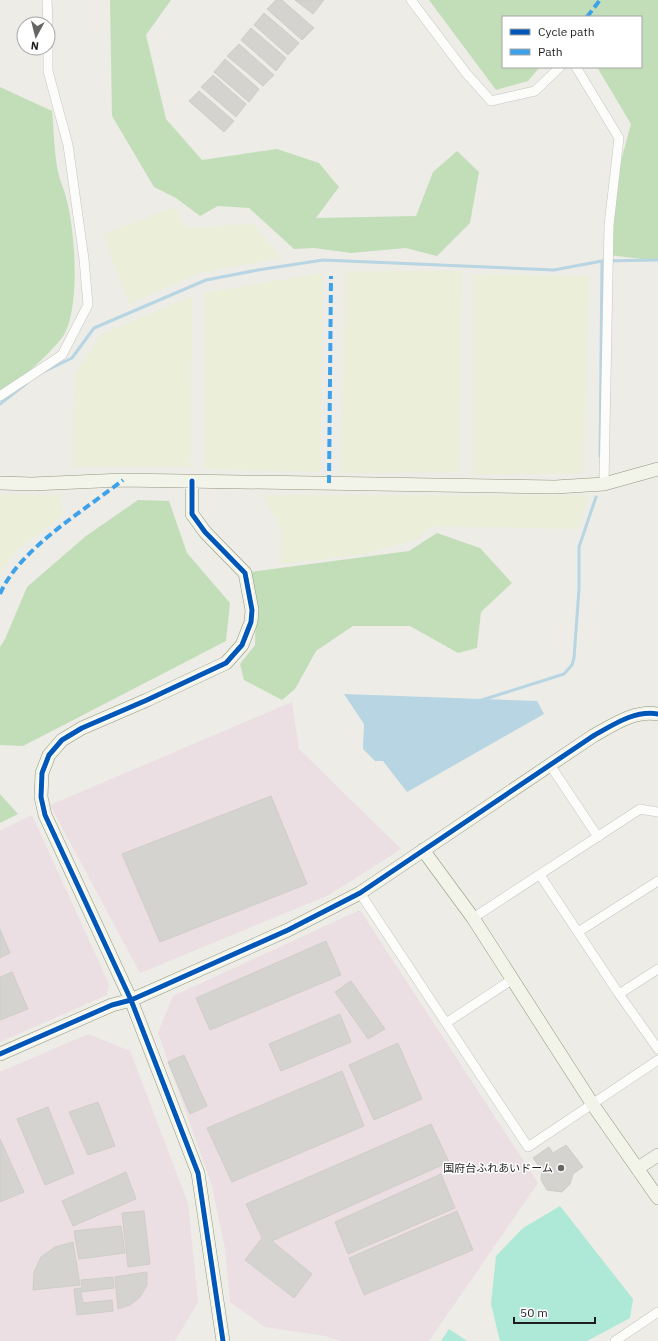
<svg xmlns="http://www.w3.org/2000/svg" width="658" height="1341" viewBox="0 0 658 1341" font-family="'IBM Plex Sans','Noto Sans JP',sans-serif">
<rect width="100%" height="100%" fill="#edece6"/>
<path fill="#ebdfe4" d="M292,702L299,749L401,849L329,895L140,973L50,805Z
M32,815L109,984L107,995L0,1042V831Z
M360,910L538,1183L429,1341H340L325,1336L265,1327L230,1302L225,1249L212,1186L158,1033L173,996Z
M88,1034L130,1051L188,1203L198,1302L175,1341H0V1072Z"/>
<path fill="#ebeed8" d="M175,207L186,228L254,224L281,258L202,272L129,304L103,234Z
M345,271H462L459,472L341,473Z
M323,273L320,472L204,469V293Z
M473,274L589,276L583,473L472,475Z
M192,296L190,467H72L75,374L100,335Z
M0,494L61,495L62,516L17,550L0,574Z
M263,495H589L578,529L431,526L420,538L365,554L280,564L282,531Z"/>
<path fill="#c2deb9" d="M110,0H171L146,35L166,119L202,160L277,149L319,163L339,187L316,218L416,216L433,172L457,151L479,172L470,223L437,256L406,248L351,253L314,248L294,249L249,208L218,206L200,216L176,198L154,187L112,116Z
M429,0H658V261L609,255L604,224L631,124L597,67H641V17H503V67H540L528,81L496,90Z
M0,87L52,111C54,131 54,152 58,172C60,182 65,191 67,201C75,233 80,303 65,333C56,349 17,384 0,392Z
M138,500L169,501L187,553L230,603L226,641L23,746L0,745V647L5,639L27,587L86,536Z
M437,533L480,548L512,583L481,612L477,648L458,653L410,626H353L316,651L295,689L282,700L244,680L240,664L255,645L256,601L250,572L409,551Z
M0,794L18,814L0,823Z"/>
<path fill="#aee8d6" d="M560,1206L633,1299L630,1318L587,1341H500L491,1304L496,1256L523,1228Z
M449,1329L467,1341H441Z"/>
<path fill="#b7d5e2" d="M344,694L537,701L544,714L407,792L383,761H375L363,749L364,724Z"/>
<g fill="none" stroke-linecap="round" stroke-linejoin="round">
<path stroke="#b7d5e2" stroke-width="3" d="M45,371L72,358L94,328L206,280L258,270L323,260L554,270L602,261L658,260
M0,404L27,383
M600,456L602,261
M482,700L564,674L572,665L574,658L579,589V547L596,497"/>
</g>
<path fill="#d5d3cf" stroke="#d0cdc7" d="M276,0H282L314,28L302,40L267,9Z
M295,0H324L313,14Z
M264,13L299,43L288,55L254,25Z
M251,28L286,58L276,71L241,40Z
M239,44L274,75L263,86L227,56Z
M225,59L259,89L249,102L214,72Z
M213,75L246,104L236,117L201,87Z
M199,91L234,121L224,132L189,101Z
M271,796L307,884L160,942L122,854Z
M0,929L10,953L0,958Z
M326,941L341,975L210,1030L196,998Z
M12,972L28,1009L0,1020V977Z
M351,981L385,1029L368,1039L335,992Z
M340,1014L351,1042L281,1071L269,1044Z
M398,1043L422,1099L374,1120L349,1065Z
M184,1055L207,1106L190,1114L168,1062Z
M342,1071L364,1126L232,1182L207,1128Z
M98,1102L115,1146L88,1155L69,1112Z
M48,1107L74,1173L45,1185L17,1119Z
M431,1124L449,1162L272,1241L312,1274L294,1298L245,1260L262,1238L246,1204Z
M0,1139L24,1192L0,1202Z
M566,1145L583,1167L573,1174L570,1184L562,1192L547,1190L541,1180L542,1170L533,1158L549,1147L553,1153Z
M126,1172L136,1199L73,1226L62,1201Z
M441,1174L455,1208L348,1254L335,1222Z
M144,1211L150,1264L128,1267L122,1213Z
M457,1211L473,1250L364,1295L349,1258Z
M121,1226L125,1253L79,1259L74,1231Z
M73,1242L80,1285L33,1290L34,1272L41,1257L55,1247Z
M147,1272V1285L140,1297L130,1305L118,1309L115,1277Z
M113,1277L114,1288L81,1292L83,1303L112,1300L113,1311L77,1315L74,1289L82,1288L81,1280Z"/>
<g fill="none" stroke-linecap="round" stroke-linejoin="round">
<g stroke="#c5c5c2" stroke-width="10">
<path id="street" d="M47,0L48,24
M411,0L466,73L491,101L535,91L560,67
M576,67L619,138L609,225L604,484
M0,396L62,355L88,305L84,259L68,145L48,71V48
M550,765L598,837
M540,875L619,994L658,1049
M360,893L528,1147L658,1060
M473,918L640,809L658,812
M578,932L658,881
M619,994L658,969
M446,1023L513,979
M615,1341L658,1312"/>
</g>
<g stroke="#92977d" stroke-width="14">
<path id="secondary" d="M192,481V514L205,532L245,573L252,610L251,622L242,645L226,663L147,700L82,728L62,740L49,755L42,773L41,797L45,815L131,1000L198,1173L223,1341
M0,483L32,484L123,480L555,487L604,484L658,469
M423,850L473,918L593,1105L658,1198
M0,1054L112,1005L131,1000L156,989L288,930L360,893L593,736C613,725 634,710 658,714
M638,1168L658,1155"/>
</g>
<use href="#street" stroke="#fcfcfb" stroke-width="9"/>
<use href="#secondary" stroke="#f2f4e9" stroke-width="13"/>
<path stroke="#3da2ea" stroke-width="4" stroke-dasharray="8 4" stroke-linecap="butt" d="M587,17L600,0
M329,483L331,276
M0,594C19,549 85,510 123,480"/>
<g stroke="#fff" stroke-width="8">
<path id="cycleway" d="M192,481V514L205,532L245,573L252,610L251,622L242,645L226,663L147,700L82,728L62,740L49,755L42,773L41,797L45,815L131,1000L198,1173L223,1341
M0,1054L112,1005L131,1000L156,989L288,930L360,893L593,736C613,725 634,710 658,714"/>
</g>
<use href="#cycleway" stroke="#0057b8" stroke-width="5"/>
</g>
<circle fill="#666664" stroke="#fff" stroke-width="1.5" cx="561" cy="1168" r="4"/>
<g text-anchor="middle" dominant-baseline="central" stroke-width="3" stroke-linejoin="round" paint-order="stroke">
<g font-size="11" fill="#1e1e1e" stroke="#fff" text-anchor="end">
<text x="553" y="1168">国府台ふれあいドーム</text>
</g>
</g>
<rect x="502" y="16" width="140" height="52" fill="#ffffff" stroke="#a5a5a5"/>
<rect x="510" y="29" width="20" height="6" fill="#0057b8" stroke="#a5a5a5"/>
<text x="538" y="36" font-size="12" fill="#1e1e1e">Cycle path</text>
<rect x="510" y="49" width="20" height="6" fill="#3da2ea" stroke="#a5a5a5"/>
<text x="538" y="56" font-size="12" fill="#1e1e1e">Path</text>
<g transform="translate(36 36) rotate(187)"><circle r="19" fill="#ffffff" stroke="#a5a5a5"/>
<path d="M0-3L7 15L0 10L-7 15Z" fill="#666664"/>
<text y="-6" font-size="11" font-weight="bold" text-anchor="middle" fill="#1e1e1e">N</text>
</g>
<path d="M514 1317v6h81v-6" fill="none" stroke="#1e1e1e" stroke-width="2"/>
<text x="520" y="1317" font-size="12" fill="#1e1e1e" stroke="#ffffff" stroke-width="3" paint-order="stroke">50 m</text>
</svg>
